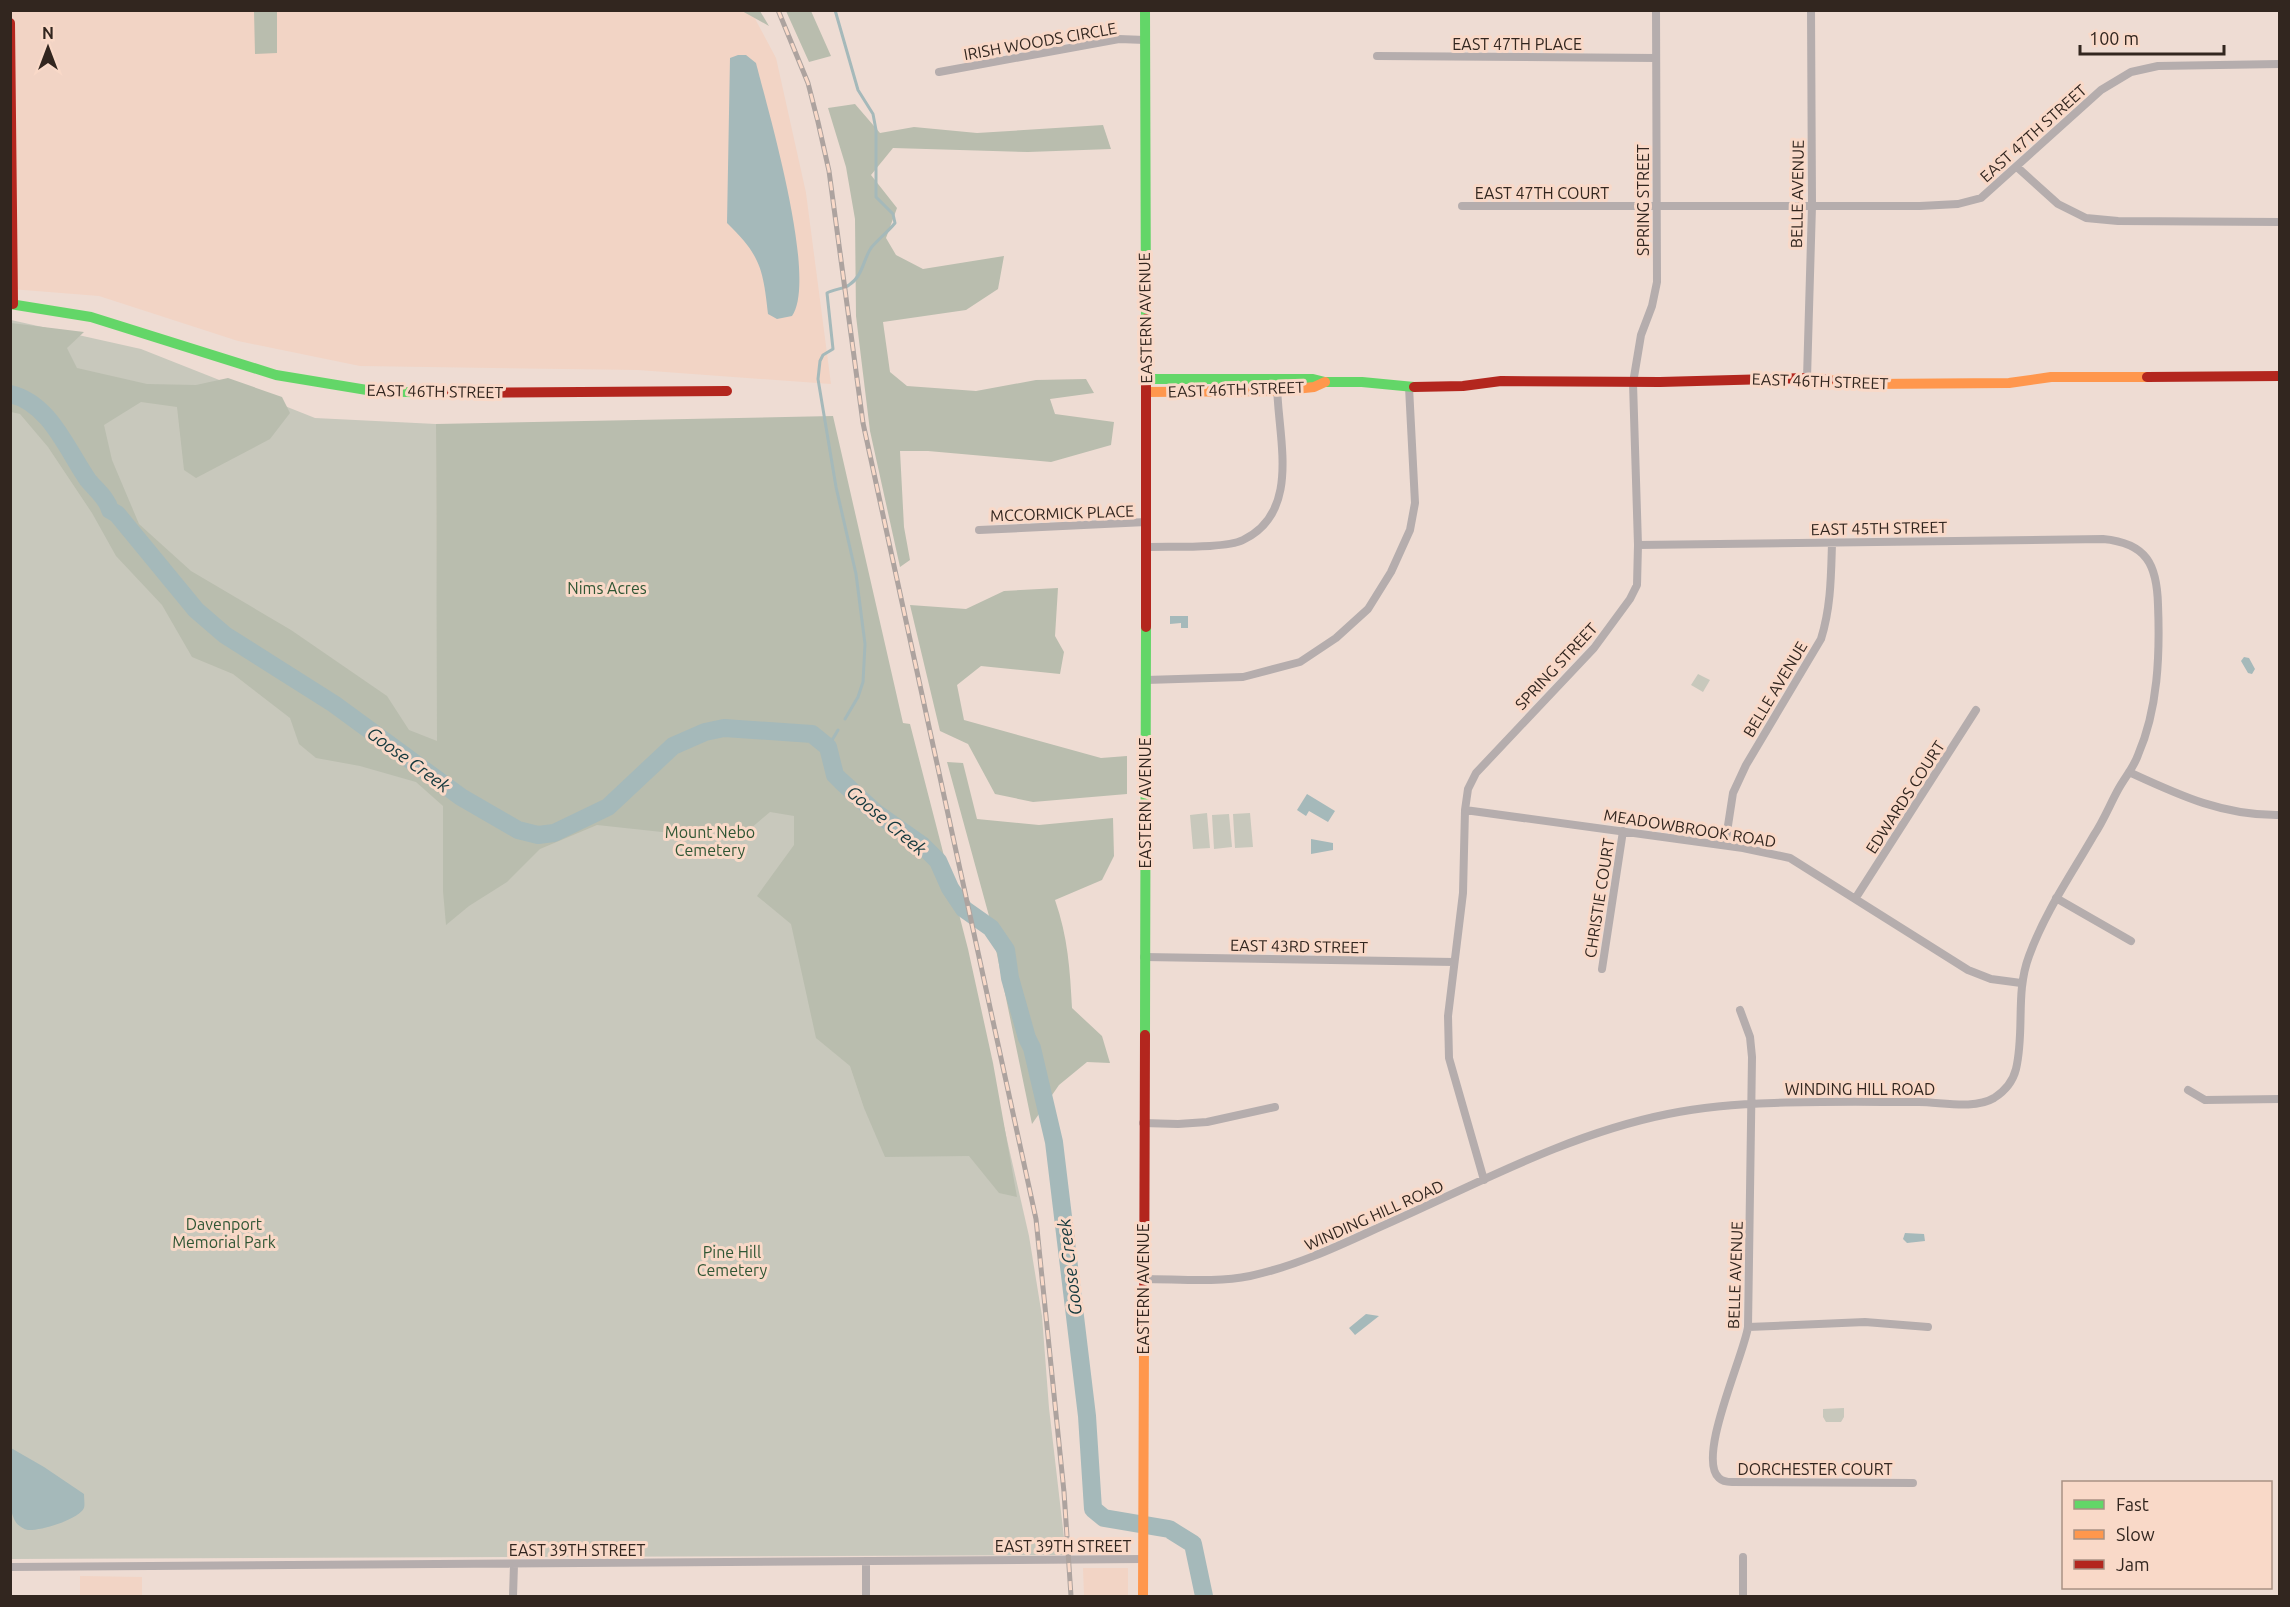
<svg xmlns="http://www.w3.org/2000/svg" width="2290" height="1607" viewBox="0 0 2290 1607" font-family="Ubuntu,sans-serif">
<rect width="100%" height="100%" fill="#eedcd3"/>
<path fill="#f2d4c5" d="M10,11H751L776,58L806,193L831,384L638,370L360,366L238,341L99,296L11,289Z
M1083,1568H1128V1596H1084Z
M80,1576L142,1577V1596H80Z"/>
<path fill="#c8c8bc" d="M11,320L141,349L315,418L436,424L438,770L699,727L961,938L1029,1236L1042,1316L1049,1408L1066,1555L11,1559Z
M1698,674L1710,680L1703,692L1691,685Z
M1207,813L1210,848L1193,849L1190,815Z
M1250,813L1253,847L1235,848L1233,814Z
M1229,814L1232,847L1214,849L1212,815Z
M1844,1408V1417L1841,1422H1826L1823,1417V1409Z"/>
<path fill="#b9bdae" d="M254,11H277V53L255,54Z
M742,11H760L769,26Z
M786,11H811L831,56L809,62Z
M855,104L880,133L914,127L977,133L1103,125L1111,149L1028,152L893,148L871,175L897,208L886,238L896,255L923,269L1004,256L998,289L966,310L883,322L890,372L907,386L976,391L1036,380L1086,379L1094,393L1050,399L1055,414L1114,422L1111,445L1051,462L928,451H900L904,527L910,560L900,567L870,431L856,316L855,219L846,167L828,108Z
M11,323L84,332L67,348L77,368L147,384L196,385L228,378L282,397L290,413L270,439L196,478L184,470L177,407L141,402L104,425L112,460L139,524L191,571L291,630L387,696L409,730L437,741L436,424L833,416L903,723L910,724L968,949L993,1063L1017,1197L999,1193L969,1156L885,1157L864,1108L850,1066L816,1038L791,924L757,896L794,845V816L770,812L743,835L662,832L597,825L540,849L507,882L469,906L446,925L443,891V806L416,782L360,766L316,758L299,744L290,718L233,674L192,657L162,605L116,556L92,513L48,447L20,414L11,412Z
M1058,588L1055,636L1064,652L1060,674L981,666L957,685L964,720L1101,758L1127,756V794L1033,802L995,794L968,744L940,731L910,605L966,609L1004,591Z
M947,762L963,763L977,819L1039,825L1113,818L1114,856L1102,880L1055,900C1068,937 1070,970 1072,1008L1102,1036L1110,1063L1087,1062L1059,1085L1032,1124L989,916Z"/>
<path fill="#a5b9ba" d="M738,55H746L756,63C768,110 818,279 792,316L777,319L768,314C763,268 760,255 727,223L730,58Z
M1170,616H1188V628H1181V623L1170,624Z
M2244,657L2249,658L2255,669L2252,674L2248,673L2241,661Z
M1307,794L1335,811L1328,822L1309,811L1306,816L1297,810Z
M1311,839L1333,843V850L1311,854Z
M1905,1233L1924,1234L1925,1241L1907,1243L1903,1239Z
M1366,1314L1379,1316L1355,1335L1349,1328Z
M11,1448L44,1467L84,1494C84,1498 85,1505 84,1508C78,1520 40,1531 28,1530C22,1529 16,1524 14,1519C6,1501 10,1468 11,1448Z"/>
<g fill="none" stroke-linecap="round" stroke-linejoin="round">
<path stroke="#a5b9ba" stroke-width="3" d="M835,10L858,90L873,114L876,130V197L893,214L895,223C888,232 878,239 871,248C863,260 863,276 849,285C844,289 834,289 827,293L833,349L823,355L820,361L818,379L836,487L856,574L865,644L863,682L858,697L845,719
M828,747L838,730"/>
<path stroke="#a5b9ba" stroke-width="18" d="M10,394C50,403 67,450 88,480C96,490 107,498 110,510L117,514L196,610L225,635L334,704L461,797L518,830L538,835L554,833L608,807L673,746L705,732L724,728L812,734L828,747L835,775L841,781L875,812L922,845L938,861L950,888L964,909L991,928L1006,950L1010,978L1027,1038L1032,1048L1054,1142L1087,1416L1093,1509L1104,1518L1169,1529L1193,1544L1204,1596"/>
<path stroke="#b5adad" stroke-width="8" d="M1377,56L1656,58
M939,72L1119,39L1145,40
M2017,167L2058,204L2086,218L2118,221L2280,222
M1462,206H1920L1958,204L1981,198L2101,90L2131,72L2158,66L2280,64
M1807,378L1812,206L1811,10
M979,530L1146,522
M1146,547C1169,546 1224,549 1243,540C1304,511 1276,432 1277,380
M1146,680L1243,677L1300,662L1336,638L1368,609L1391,572L1410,530L1415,503L1409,387
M2129,772C2179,795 2223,816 2280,815
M1465,810L1743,848L1790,858L1968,970L1991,979L2021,983
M1725,845L1733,793L1746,765L1821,639C1831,607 1831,576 1832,543
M2056,898L2131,941
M1855,899L1976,710
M1144,957L1454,962
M1602,969L1623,831
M1740,1010L1750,1037L1752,1057L1748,1327C1744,1355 1696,1458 1719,1478C1722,1481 1727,1482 1732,1482L1913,1483
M2188,1090L2205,1100L2280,1099
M1143,1123L1178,1124L1207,1122L1275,1107
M1484,1180L1449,1058L1448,1016L1463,893L1465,810L1468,789L1476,773L1594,648L1630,599L1637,585L1638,545L1633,383L1641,335L1652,306L1657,282L1656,10
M1143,1279C1178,1279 1216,1283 1250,1276C1292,1267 1332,1249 1371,1231C1468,1189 1563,1135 1668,1114C1703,1107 1738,1104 1774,1103C1822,1101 1871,1102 1919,1102C1941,1102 1974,1110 1994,1098C2005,1091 2013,1081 2016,1069C2025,1031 2015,993 2029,956C2045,912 2071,875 2094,835C2104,820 2110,804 2119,788C2125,777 2134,767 2138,755C2158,709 2160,655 2158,605C2157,565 2147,543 2103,539L1638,545
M1748,1327L1865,1322L1928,1327
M10,1567L1143,1559
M513,1596L514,1564
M866,1596V1561
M1743,1596V1557"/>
<path stroke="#63d668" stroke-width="10" d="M1145,10L1146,319
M10,304L91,317L276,375L373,391L439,393
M1146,379H1313L1325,382H1362L1414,387
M1145,1035L1146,627"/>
<path stroke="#ff974d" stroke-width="10" d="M1829,380L1868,384L2009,383L2051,377H2147
M1146,392L1276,391L1314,387L1325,382
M1143,1596L1144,1339"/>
<path stroke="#b3261e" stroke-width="10" d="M10,23L13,304
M1146,319V627
M2147,377L2280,376
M1414,387L1463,386L1501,381L1660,382L1807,378L1829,380
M439,393L727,391
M1144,1339L1145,1035"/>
<g stroke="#ada39f" stroke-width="5">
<path id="rail" d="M778,10L808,83L818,122L829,171L863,423L1036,1219L1064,1492L1071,1596"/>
</g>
<use href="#rail" stroke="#f9d9c8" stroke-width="3" stroke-dasharray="9" stroke-linecap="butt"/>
</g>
<g text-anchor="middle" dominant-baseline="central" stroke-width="6" stroke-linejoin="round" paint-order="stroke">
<g font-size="16" fill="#32261f" stroke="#f9d9c8">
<text transform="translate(1040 41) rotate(-10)">IRISH WOODS CIRCLE</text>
<text x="1517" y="44">EAST 47TH PLACE</text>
<text transform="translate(2033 133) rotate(-42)">EAST 47TH STREET</text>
<text x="1542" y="193">EAST 47TH COURT</text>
<text transform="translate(1797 194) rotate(-89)">BELLE AVENUE</text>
<text transform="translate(1643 200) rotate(-90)">SPRING STREET</text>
<text transform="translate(1145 318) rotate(-91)">EASTERN AVENUE</text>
<text transform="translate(1820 381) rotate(2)">EAST 46TH STREET</text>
<text transform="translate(1236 389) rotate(-2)">EAST 46TH STREET</text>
<text transform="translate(435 391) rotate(1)">EAST 46TH STREET</text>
<text transform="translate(1062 513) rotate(-2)">MCCORMICK PLACE</text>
<text transform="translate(1879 528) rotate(-1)">EAST 45TH STREET</text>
<text transform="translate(1556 666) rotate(-47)">SPRING STREET</text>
<text transform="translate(1775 689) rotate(-59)">BELLE AVENUE</text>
<text transform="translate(1905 797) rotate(-57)">EDWARDS COURT</text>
<text transform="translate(1145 803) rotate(-90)">EASTERN AVENUE</text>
<text transform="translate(1690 828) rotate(9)">MEADOWBROOK ROAD</text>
<text transform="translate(1599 898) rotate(-81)">CHRISTIE COURT</text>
<text transform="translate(1299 946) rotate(1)">EAST 43RD STREET</text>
<text x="1860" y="1089">WINDING HILL ROAD</text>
<text transform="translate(1374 1215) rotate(-24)">WINDING HILL ROAD</text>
<text transform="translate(1735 1275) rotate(-88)">BELLE AVENUE</text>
<text transform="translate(1143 1289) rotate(-90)">EASTERN AVENUE</text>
<text x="1815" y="1469">DORCHESTER COURT</text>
<text x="1063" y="1546">EAST 39TH STREET</text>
<text x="577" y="1550">EAST 39TH STREET</text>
</g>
<g font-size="16" fill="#305634" stroke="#f9d9c8">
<text x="607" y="588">Nims Acres</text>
<text x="710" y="832">Mount Nebo<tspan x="710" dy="18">Cemetery</tspan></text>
<text x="224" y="1224">Davenport<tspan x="224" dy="18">Memorial Park</tspan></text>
<text x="732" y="1252">Pine Hill<tspan x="732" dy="18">Cemetery</tspan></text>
</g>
<g font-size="18" font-style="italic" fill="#13383d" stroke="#f9d9c8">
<text transform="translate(409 759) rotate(36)">Goose Creek</text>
<text transform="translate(887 820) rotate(40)">Goose Creek</text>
<text transform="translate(1069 1267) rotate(-97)">Goose Creek</text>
</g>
</g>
<rect width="2290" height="1607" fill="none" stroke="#32261f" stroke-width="24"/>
<rect x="2062" y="1481" width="210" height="108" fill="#f9d9c8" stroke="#a99184" stroke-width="1.5"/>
<rect x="2074" y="1500" width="30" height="9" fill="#63d668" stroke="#a99184" stroke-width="1.5"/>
<text x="2116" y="1511" font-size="18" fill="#32261f">Fast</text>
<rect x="2074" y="1530" width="30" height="9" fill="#ff974d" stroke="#a99184" stroke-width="1.5"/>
<text x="2116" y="1541" font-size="18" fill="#32261f">Slow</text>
<rect x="2074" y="1560" width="30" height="9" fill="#b3261e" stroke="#a99184" stroke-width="1.5"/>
<text x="2116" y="1571" font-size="18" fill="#32261f">Jam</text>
<g transform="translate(48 48)" stroke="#f9d9c8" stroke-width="4.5" paint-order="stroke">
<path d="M0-4.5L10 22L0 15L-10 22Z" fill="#32261f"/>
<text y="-9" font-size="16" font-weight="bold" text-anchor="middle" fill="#32261f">N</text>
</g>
<path d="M2080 45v9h144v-9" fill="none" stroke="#32261f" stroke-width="3"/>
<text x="2089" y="45" font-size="18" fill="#32261f" stroke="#f9d9c8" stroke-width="4.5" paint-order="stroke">100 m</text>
</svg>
